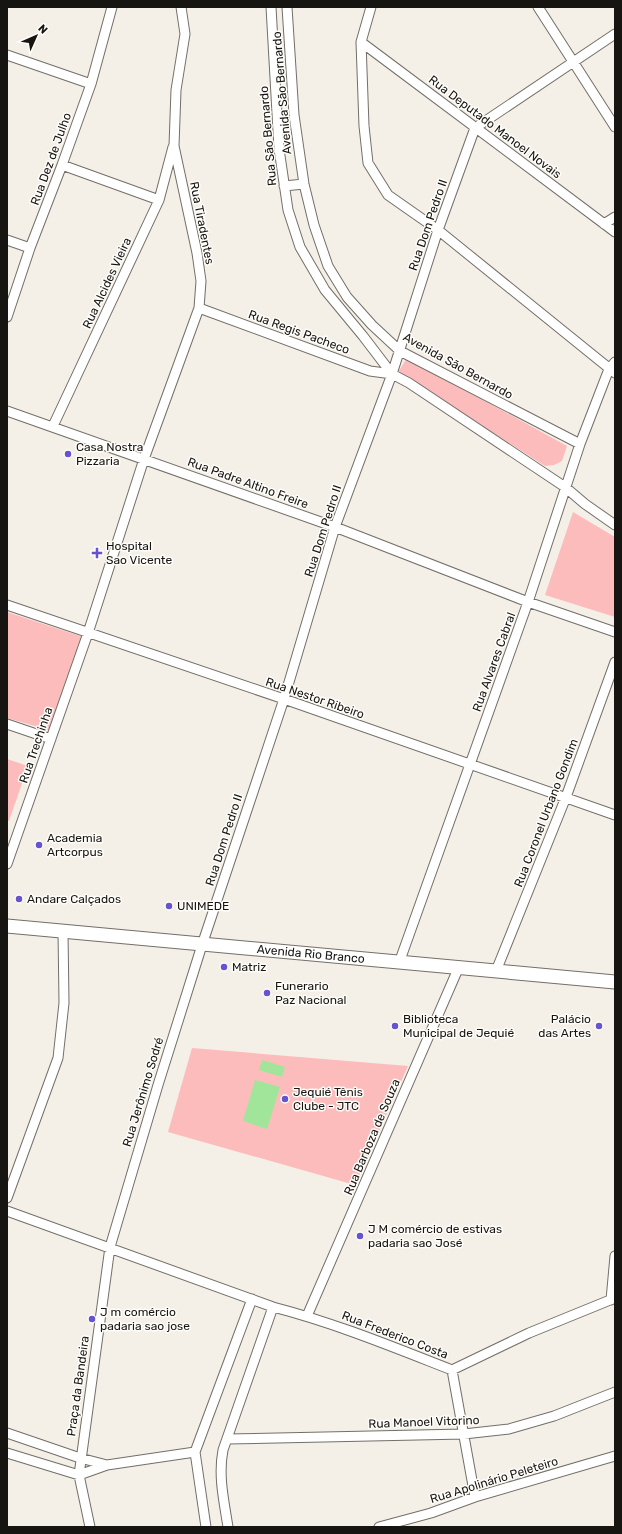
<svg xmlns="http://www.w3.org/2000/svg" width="622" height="1534" viewBox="0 0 622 1534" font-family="Rubik,sans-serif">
<rect width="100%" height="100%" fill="#f4efe7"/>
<path fill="#fdbcbc" d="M407,358L567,446L562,461L554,465L545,466L398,372Z
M573,512L615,537V617L545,595Z
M7,612L83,637L52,731L7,718Z
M7,759L28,766L9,821L7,820Z
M192,1048L408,1066L355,1185L168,1132Z"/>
<path fill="#a0e599" d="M262,1060L285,1067L282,1077L259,1070Z
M255,1080L280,1087L267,1129L243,1121Z"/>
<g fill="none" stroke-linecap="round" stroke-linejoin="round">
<g stroke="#736f68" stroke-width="11">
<path id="street" d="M271,7L279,149L288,210L300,247L325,290L363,336L392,374
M287,7L294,115L304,184L314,225L328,266L347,297L372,325L400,351L580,444
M371,7L361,42L364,126L368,163L388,195L438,230L615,373
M538,7L615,127
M361,42L615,232
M7,55L91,84
M62,165L159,200
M284,186L304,184
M604,224L615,217
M7,240L30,248
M199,308L370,371L392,374L409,383L565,487L585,504L615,525
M7,317L30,248L62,165L91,84L112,7
M7,411L335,527L528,602L615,632
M53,426L159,200L173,147
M7,605L284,699L615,815
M7,724L51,739
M7,864L88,633L144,459L199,308L201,281L197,253L174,146L176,90L185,34L181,7
M399,963L528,602L580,444L609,369L615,362
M496,971L566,797L615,662
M7,1198L58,1058L64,1003L63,931
M7,1211L273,1307C335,1323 393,1347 452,1370L529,1333L615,1298
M611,1300L615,1256
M307,1316L458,969
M452,1370L475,1497
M7,1433L80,1458L107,1465
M227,1439L464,1434L509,1429L554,1416L615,1392
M7,1453L79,1475L107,1465L195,1452
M90,1527L79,1475L110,1247L158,1085L202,945L284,699L335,527L392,374L438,230L475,128L615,34
M206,1527L195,1452L252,1299
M228,1527C224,1501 218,1476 223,1450L273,1307
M379,1527L431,1513L475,1497L615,1456"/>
</g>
<g stroke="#736f68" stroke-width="15">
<g id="secondary">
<path id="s1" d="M7,926L615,982"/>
</g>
</g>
<use href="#street" stroke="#fff" stroke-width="9"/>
<use href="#secondary" stroke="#fff" stroke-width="13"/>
</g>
<g fill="#6653cd" stroke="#fffdfa" stroke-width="1.5">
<circle cx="68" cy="454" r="4"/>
<path d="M95 547h4v4h4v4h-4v4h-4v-4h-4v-4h4z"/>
<circle cx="39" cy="845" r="4"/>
<circle cx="19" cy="899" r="4"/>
<circle cx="169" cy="906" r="4"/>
<circle cx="224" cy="967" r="4"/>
<circle cx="267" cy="993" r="4"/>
<circle cx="395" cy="1026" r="4"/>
<circle cx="599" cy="1026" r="4"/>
<circle cx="285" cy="1099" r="4"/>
<circle cx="360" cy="1236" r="4"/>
<circle cx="92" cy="1319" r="4"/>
</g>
<g text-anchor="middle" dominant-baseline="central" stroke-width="3" stroke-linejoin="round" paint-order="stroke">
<g font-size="12" fill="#161512" stroke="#fffdfa">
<text transform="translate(282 93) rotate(-95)">Avenida São Bernardo</text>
<text transform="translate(495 127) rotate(37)">Rua Deputado Manoel Novais</text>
<text transform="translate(268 136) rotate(-95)">Rua São Bernardo</text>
<text transform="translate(51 159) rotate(-70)">Rua Dez de Julho</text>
<text transform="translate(202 223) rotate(79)">Rua Tiradentes</text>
<text transform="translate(428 225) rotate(-71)">Rua Dom Pedro II</text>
<text transform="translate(107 283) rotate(-65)">Rua Alcides Vieira</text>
<text transform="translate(299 332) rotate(20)">Rua Regis Pacheco</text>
<text transform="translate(458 366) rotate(29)">Avenida São Bernardo</text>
<text transform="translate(248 483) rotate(20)">Rua Padre Altino Freire</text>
<text transform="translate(323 531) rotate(-72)">Rua Dom Pedro II</text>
<text transform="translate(494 662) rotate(-70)">Rua Alvares Cabral</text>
<text transform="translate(315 698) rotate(19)">Rua Nestor Ribeiro</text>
<text transform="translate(36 745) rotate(-71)">Rua Trechinha</text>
<text transform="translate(546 813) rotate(-69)">Rua Coronel Urbano Gondim</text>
<text transform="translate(224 840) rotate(-72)">Rua Dom Pedro II</text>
<text stroke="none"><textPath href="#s1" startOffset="305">Avenida Rio Branco</textPath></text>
<text transform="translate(143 1092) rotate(-73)">Rua Jerônimo Sodré</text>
<text transform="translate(372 1137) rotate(-67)">Rua Barboza de Souza</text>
<text transform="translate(395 1335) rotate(21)">Rua Frederico Costa</text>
<text transform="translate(78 1386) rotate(-82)">Praça da Bandeira</text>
<text transform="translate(424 1422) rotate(-2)">Rua Manoel Vitorino</text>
<text transform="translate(494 1480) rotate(-17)">Rua Apolinário Peleteiro</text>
</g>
<g font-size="12" fill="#161512" stroke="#fffdfa" text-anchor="start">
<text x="76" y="447">Casa Nostra<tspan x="76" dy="14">Pizzaria</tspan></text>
<text x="106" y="546">Hospital<tspan x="106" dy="14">Sao Vicente</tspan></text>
<text x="47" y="838">Academia<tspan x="47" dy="14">Artcorpus</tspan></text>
<text x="27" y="899">Andare Calçados</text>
<text x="177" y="906">UNIMEDE</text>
<text x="232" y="967">Matriz</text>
<text x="275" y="986">Funerario<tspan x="275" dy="14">Paz Nacional</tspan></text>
<text x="403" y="1019">Biblioteca<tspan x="403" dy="14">Municipal de Jequié</tspan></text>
<text x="591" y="1019" text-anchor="end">Palácio<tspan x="591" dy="14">das Artes</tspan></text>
<text x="293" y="1092">Jequié Tênis<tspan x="293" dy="14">Clube - JTC</tspan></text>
<text x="368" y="1229">J M comércio de estivas<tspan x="368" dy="14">padaria sao José</tspan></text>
<text x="100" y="1312">J m comércio<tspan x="100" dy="14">padaria sao jose</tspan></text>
</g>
</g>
<rect width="622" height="1534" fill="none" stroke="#161512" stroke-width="16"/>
<g transform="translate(36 36) rotate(45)" stroke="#fffdfa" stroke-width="3" paint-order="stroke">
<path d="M0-3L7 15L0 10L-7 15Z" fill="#161512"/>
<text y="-6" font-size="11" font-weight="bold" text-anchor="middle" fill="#161512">N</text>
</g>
</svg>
